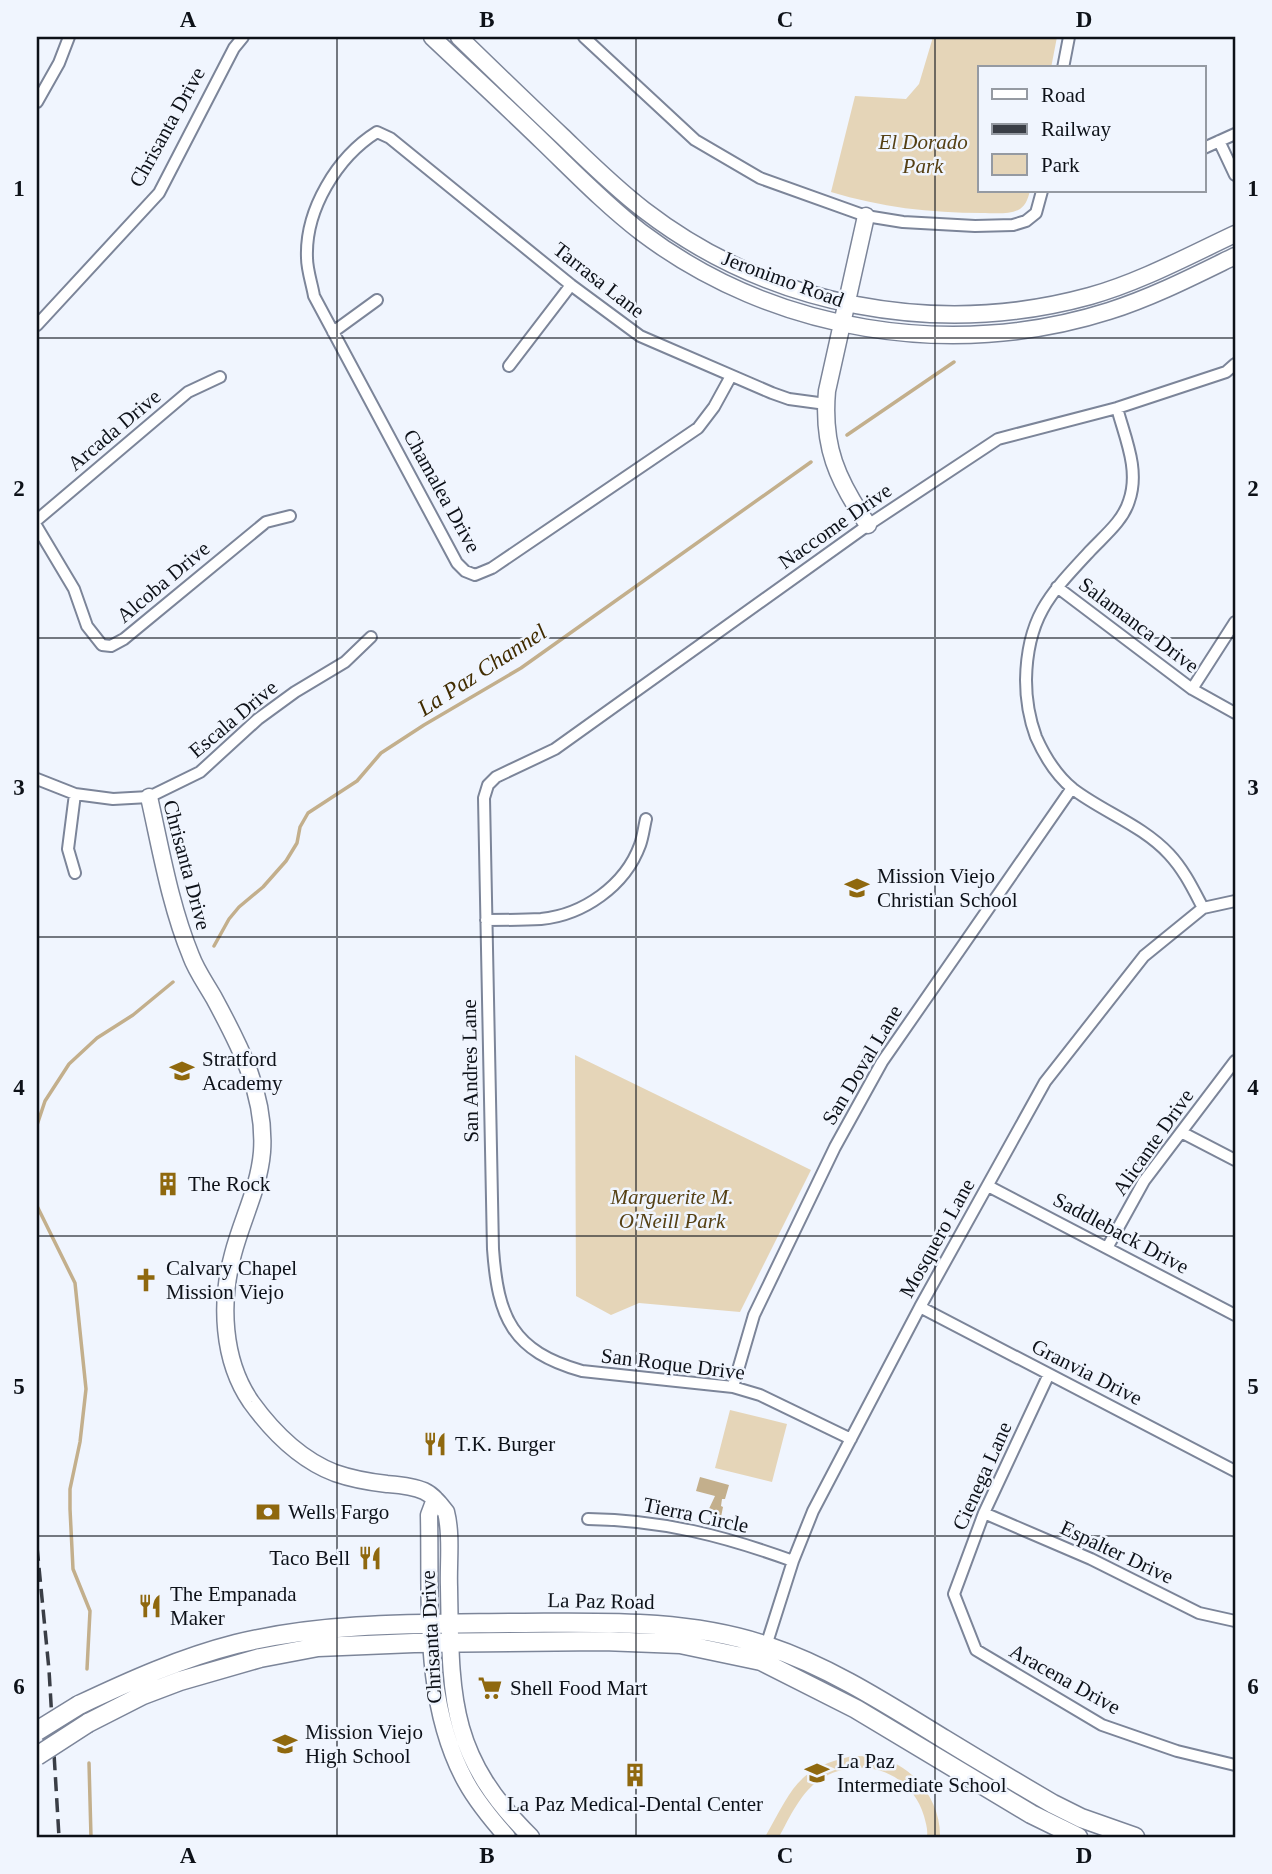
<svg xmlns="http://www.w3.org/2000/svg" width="1272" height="1874" viewBox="0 0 1272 1874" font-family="Georgia,serif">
<rect width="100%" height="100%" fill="#f0f5fe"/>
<path fill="#e5d5b8" d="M933,37H1057L1051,68H980V191H1030C1028,198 1026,205 1020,209C1010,215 993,213 982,213C930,213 880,207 831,192L855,96L906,99L919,84Z
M575,1055L811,1170L740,1312L639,1303L611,1315L576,1296Z
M730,1410L787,1424L772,1482L715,1468Z
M853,1756C860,1756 868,1756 875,1757C913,1763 941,1801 940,1837H927C928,1829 926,1824 924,1816C911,1772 864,1756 824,1777C802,1789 790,1817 779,1837H765C792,1790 796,1768 853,1756Z"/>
<path fill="#c3af8c" d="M700,1477L729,1485L725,1499H722L721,1506L723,1507L721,1517L707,1513L715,1496L696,1491Z"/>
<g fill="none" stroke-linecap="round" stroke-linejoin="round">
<path stroke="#c3af8c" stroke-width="3.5" d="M847,435L954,362
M214,946L229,919L239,907L263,887L286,861L297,843L300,827L308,813L357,781L381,753L424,725L521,668L811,462
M37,1125L45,1101L69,1064L97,1038L133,1015L173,982
M37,1206L75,1283L86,1389L80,1442L70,1489V1509L73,1569L90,1611L87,1669
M89,1763L91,1837"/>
<g stroke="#7c8599" stroke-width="14">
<path id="street" d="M584,37L695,140L760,178L866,216L903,222L975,226L1013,225L1026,221L1036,213L1042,191
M1063,68L1069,37
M37,102L59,63L69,37
M1219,141L1235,175
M1204,148L1235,134
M37,325L159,193L234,48L243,37
M333,332L377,300
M509,366L571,285
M731,376L714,407L698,428L492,568L475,575L465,571L457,563L314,296C312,284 307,270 307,258C305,210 337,157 377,132L390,138L571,285L640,336L772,393L789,399L826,404
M1117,408C1125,438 1140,470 1129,501C1123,521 1104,536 1090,551C1050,594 1027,617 1026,680C1026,699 1029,718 1036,737C1044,755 1057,776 1073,789C1103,812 1142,825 1169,854C1184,870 1193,889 1203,908
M37,520L188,392L220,377
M37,527L74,589L87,626L102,645L111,646L124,639L266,522L290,516
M1057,587L1192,689L1235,713
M1192,689L1235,622
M37,779L75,794L113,799L149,797L200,772L258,719L295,692L345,662L371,637
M75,794L68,849L75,873
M486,920C504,920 523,920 541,919C583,915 625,886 640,845C643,837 644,827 646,819
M1181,1132L1235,1160
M988,1186L1235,1315
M1107,1248L1144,1181L1235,1061
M920,1307L1235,1471
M1049,1374L984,1513L954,1594L976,1650L1102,1725L1177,1751L1235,1765
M733,1387L754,1315L835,1147L882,1062L1072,788
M851,1439L760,1395L733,1387L582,1371C512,1351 498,1318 493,1249L484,798L488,785L496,777L555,749L868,525L998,439L1117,408L1226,372L1235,364
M984,1513L1091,1559L1199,1613L1235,1621
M588,1519C663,1520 724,1536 793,1561
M765,1649L793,1561L813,1511L920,1307L1045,1082L1144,956L1203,908L1235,901"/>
</g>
<g stroke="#7c8599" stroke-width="19">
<path id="secondary" d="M432,37C469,72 507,107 544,143C575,173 606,205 641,232C773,332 952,361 1109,311C1153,297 1194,276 1235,256
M459,37C493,70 527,103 562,136C588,161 615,188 644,210C770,307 937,338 1090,296C1140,282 1188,256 1235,234
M866,216L827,391C822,446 837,480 868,525
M149,797C161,850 170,905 191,956C196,970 206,984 214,998C240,1046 266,1095 262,1152C259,1188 242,1219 233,1254C220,1302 222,1360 251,1402C272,1431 301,1460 335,1473C352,1479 369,1482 387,1484C399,1485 413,1486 424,1491C433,1495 440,1504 446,1512C452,1535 448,1564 449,1587C451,1697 448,1755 531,1837
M435,1499L429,1515C431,1603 422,1702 466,1782C477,1802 492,1820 507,1837"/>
</g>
<g stroke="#7c8599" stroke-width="21">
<path id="primary" d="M79,1705C130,1681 181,1658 236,1644C325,1622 419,1624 510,1623C596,1623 684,1618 767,1646C830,1667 887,1704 944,1739C980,1761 1017,1783 1053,1804L1081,1818L1135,1837
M88,1723L143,1695L180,1681L260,1658L318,1647L414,1643L603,1641L680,1644L761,1661L856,1709L1031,1814L1078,1837"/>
</g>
<use href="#street" stroke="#fff" stroke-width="10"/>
<use href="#secondary" stroke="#fff" stroke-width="16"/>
<use href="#primary" stroke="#fff" stroke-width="18"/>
<path stroke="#3a3e46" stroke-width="3.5" stroke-dasharray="14 7" stroke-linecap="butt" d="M37,1547L49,1670L59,1837"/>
<g stroke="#7c8599" stroke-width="21" stroke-linecap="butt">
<path id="primary-bridge" d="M37,1731L79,1705
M37,1756L88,1723"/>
</g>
<use href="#primary-bridge" stroke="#fff" stroke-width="18"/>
</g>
<path fill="none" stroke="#0d1118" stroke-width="2" stroke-opacity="0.55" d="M337,37V1837M636,37V1837M935,37V1837M37,338H1235M37,638H1235M37,937H1235M37,1236H1235M37,1536H1235"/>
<defs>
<g id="school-bare" transform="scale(1.89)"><path d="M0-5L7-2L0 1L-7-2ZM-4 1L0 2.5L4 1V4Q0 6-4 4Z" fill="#8f680e" stroke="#f0f5fe" stroke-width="2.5" paint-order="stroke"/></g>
<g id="building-bare" transform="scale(1.89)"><path d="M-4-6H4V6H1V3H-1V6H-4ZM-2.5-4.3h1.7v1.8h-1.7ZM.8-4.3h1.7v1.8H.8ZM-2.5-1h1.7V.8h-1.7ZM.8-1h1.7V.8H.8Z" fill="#8f680e" stroke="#f0f5fe" stroke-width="2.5" paint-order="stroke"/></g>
<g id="church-bare" transform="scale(1.89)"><path d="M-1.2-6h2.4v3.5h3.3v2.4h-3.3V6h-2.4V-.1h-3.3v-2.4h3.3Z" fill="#8f680e" stroke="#f0f5fe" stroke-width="2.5" paint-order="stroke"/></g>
<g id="restaurant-bare" transform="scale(1.89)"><path d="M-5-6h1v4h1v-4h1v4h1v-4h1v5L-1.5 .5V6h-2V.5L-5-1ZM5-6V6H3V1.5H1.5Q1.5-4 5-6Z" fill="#8f680e" stroke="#f0f5fe" stroke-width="2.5" paint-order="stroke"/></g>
<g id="bank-bare" transform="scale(1.89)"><path d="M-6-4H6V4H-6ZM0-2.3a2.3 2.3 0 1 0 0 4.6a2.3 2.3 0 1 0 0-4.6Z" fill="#8f680e" stroke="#f0f5fe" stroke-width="2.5" paint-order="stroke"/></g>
<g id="supermarket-bare" transform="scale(1.89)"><path d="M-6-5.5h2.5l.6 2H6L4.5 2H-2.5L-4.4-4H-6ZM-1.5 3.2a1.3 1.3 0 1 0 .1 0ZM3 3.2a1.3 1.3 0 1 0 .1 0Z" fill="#8f680e" stroke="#f0f5fe" stroke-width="2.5" paint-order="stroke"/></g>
</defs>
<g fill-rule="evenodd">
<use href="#school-bare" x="857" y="888"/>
<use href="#school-bare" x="182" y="1071"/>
<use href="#building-bare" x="168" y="1184"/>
<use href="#church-bare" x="146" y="1280"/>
<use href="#restaurant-bare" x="435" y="1444"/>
<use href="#bank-bare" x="268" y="1512"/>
<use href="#restaurant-bare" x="370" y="1558"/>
<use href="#restaurant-bare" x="150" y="1606"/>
<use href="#supermarket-bare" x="490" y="1688"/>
<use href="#school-bare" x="285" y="1744"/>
<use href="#school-bare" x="817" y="1773"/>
<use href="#building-bare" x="635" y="1775"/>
</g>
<g text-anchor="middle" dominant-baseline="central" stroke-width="5" stroke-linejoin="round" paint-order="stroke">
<g font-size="21" fill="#0d1118" stroke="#f0f5fe">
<text transform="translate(167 127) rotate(-61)">Chrisanta Drive</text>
<text transform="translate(783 279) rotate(20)">Jeronimo Road</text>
<text transform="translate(599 280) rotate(38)">Tarrasa Lane</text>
<text transform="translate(114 430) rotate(-40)">Arcada Drive</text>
<text transform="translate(442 491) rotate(61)">Chamalea Drive</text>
<text transform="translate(835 526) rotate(-35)">Naccome Drive</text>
<text transform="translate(163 582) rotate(-40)">Alcoba Drive</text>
<text transform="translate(1139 625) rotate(37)">Salamanca Drive</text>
<text transform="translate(233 719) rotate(-40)">Escala Drive</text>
<text transform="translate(187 865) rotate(75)">Chrisanta Drive</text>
<text transform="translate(862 1065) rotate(-59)">San Doval Lane</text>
<text transform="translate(470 1071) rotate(-91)">San Andres Lane</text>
<text transform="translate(1153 1142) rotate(-55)">Alicante Drive</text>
<text transform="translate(1121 1233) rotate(28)">Saddleback Drive</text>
<text transform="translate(937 1238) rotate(-61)">Mosquero Lane</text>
<text transform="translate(673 1364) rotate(7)">San Roque Drive</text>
<text transform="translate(1087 1372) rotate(27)">Granvia Drive</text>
<text transform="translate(982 1476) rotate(-66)">Cienega Lane</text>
<text transform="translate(696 1515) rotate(12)">Tierra Circle</text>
<text transform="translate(1117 1552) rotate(25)">Espalter Drive</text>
<text transform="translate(601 1601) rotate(1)">La Paz Road</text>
<text transform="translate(431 1637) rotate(-93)">Chrisanta Drive</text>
<text transform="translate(1065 1679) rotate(29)">Aracena Drive</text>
</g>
<g font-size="21" font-style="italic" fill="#554014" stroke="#f0f5fe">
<text x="923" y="142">El Dorado<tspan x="923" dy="24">Park</tspan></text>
<text x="672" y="1197">Marguerite M.<tspan x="672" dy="24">O'Neill Park</tspan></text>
</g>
<g font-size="21" fill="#0d1118" stroke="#f0f5fe" text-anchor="start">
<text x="877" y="876">Mission Viejo<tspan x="877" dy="24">Christian School</tspan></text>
<text x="202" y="1059">Stratford<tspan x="202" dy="24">Academy</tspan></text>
<text x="188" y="1184">The Rock</text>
<text x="166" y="1268">Calvary Chapel<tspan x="166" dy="24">Mission Viejo</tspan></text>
<text x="455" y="1444">T.K. Burger</text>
<text x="288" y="1512">Wells Fargo</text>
<text x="350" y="1558" text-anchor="end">Taco Bell</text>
<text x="170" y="1594">The Empanada<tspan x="170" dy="24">Maker</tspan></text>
<text x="510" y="1688">Shell Food Mart</text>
<text x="305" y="1732">Mission Viejo<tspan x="305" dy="24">High School</tspan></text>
<text x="837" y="1761">La Paz<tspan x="837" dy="24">Intermediate School</tspan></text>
<text x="635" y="1804" text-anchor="middle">La Paz Medical-Dental Center</text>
</g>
<g font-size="23" font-style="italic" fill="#412c00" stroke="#f0f5fe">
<text transform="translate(482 670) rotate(-33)">La Paz Channel</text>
</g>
</g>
<rect width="1272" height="1874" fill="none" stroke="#f0f5fe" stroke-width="77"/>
<rect x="978" y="66" width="228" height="126" fill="#f0f5fe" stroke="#959aa2" stroke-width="2"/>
<rect x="992" y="89" width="35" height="10" fill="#ffffff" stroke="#959aa2" stroke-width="2"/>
<text x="1041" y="102" font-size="21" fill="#0d1118">Road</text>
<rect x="992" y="124" width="35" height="10" fill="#3a3e46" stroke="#959aa2" stroke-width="2"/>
<text x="1041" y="136" font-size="21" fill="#0d1118">Railway</text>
<rect x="992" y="154" width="35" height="21" fill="#e5d5b8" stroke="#959aa2" stroke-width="2"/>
<text x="1041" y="172" font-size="21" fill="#0d1118">Park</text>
<rect x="38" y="38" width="1196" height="1798" fill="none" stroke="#0d1118" stroke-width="2.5"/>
<g font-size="23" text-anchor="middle" font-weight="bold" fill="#0d1118">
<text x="188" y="27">A</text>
<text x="487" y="27">B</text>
<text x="785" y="27">C</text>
<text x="1084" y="27">D</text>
<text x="19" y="196">1</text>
<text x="1253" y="196">1</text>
<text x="19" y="496">2</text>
<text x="1253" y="496">2</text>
<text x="19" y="795">3</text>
<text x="1253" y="795">3</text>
<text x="19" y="1095">4</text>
<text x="1253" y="1095">4</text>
<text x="19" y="1394">5</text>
<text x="1253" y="1394">5</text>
<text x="19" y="1694">6</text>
<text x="1253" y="1694">6</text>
<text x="188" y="1863">A</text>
<text x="487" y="1863">B</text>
<text x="785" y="1863">C</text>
<text x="1084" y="1863">D</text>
</g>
</svg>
